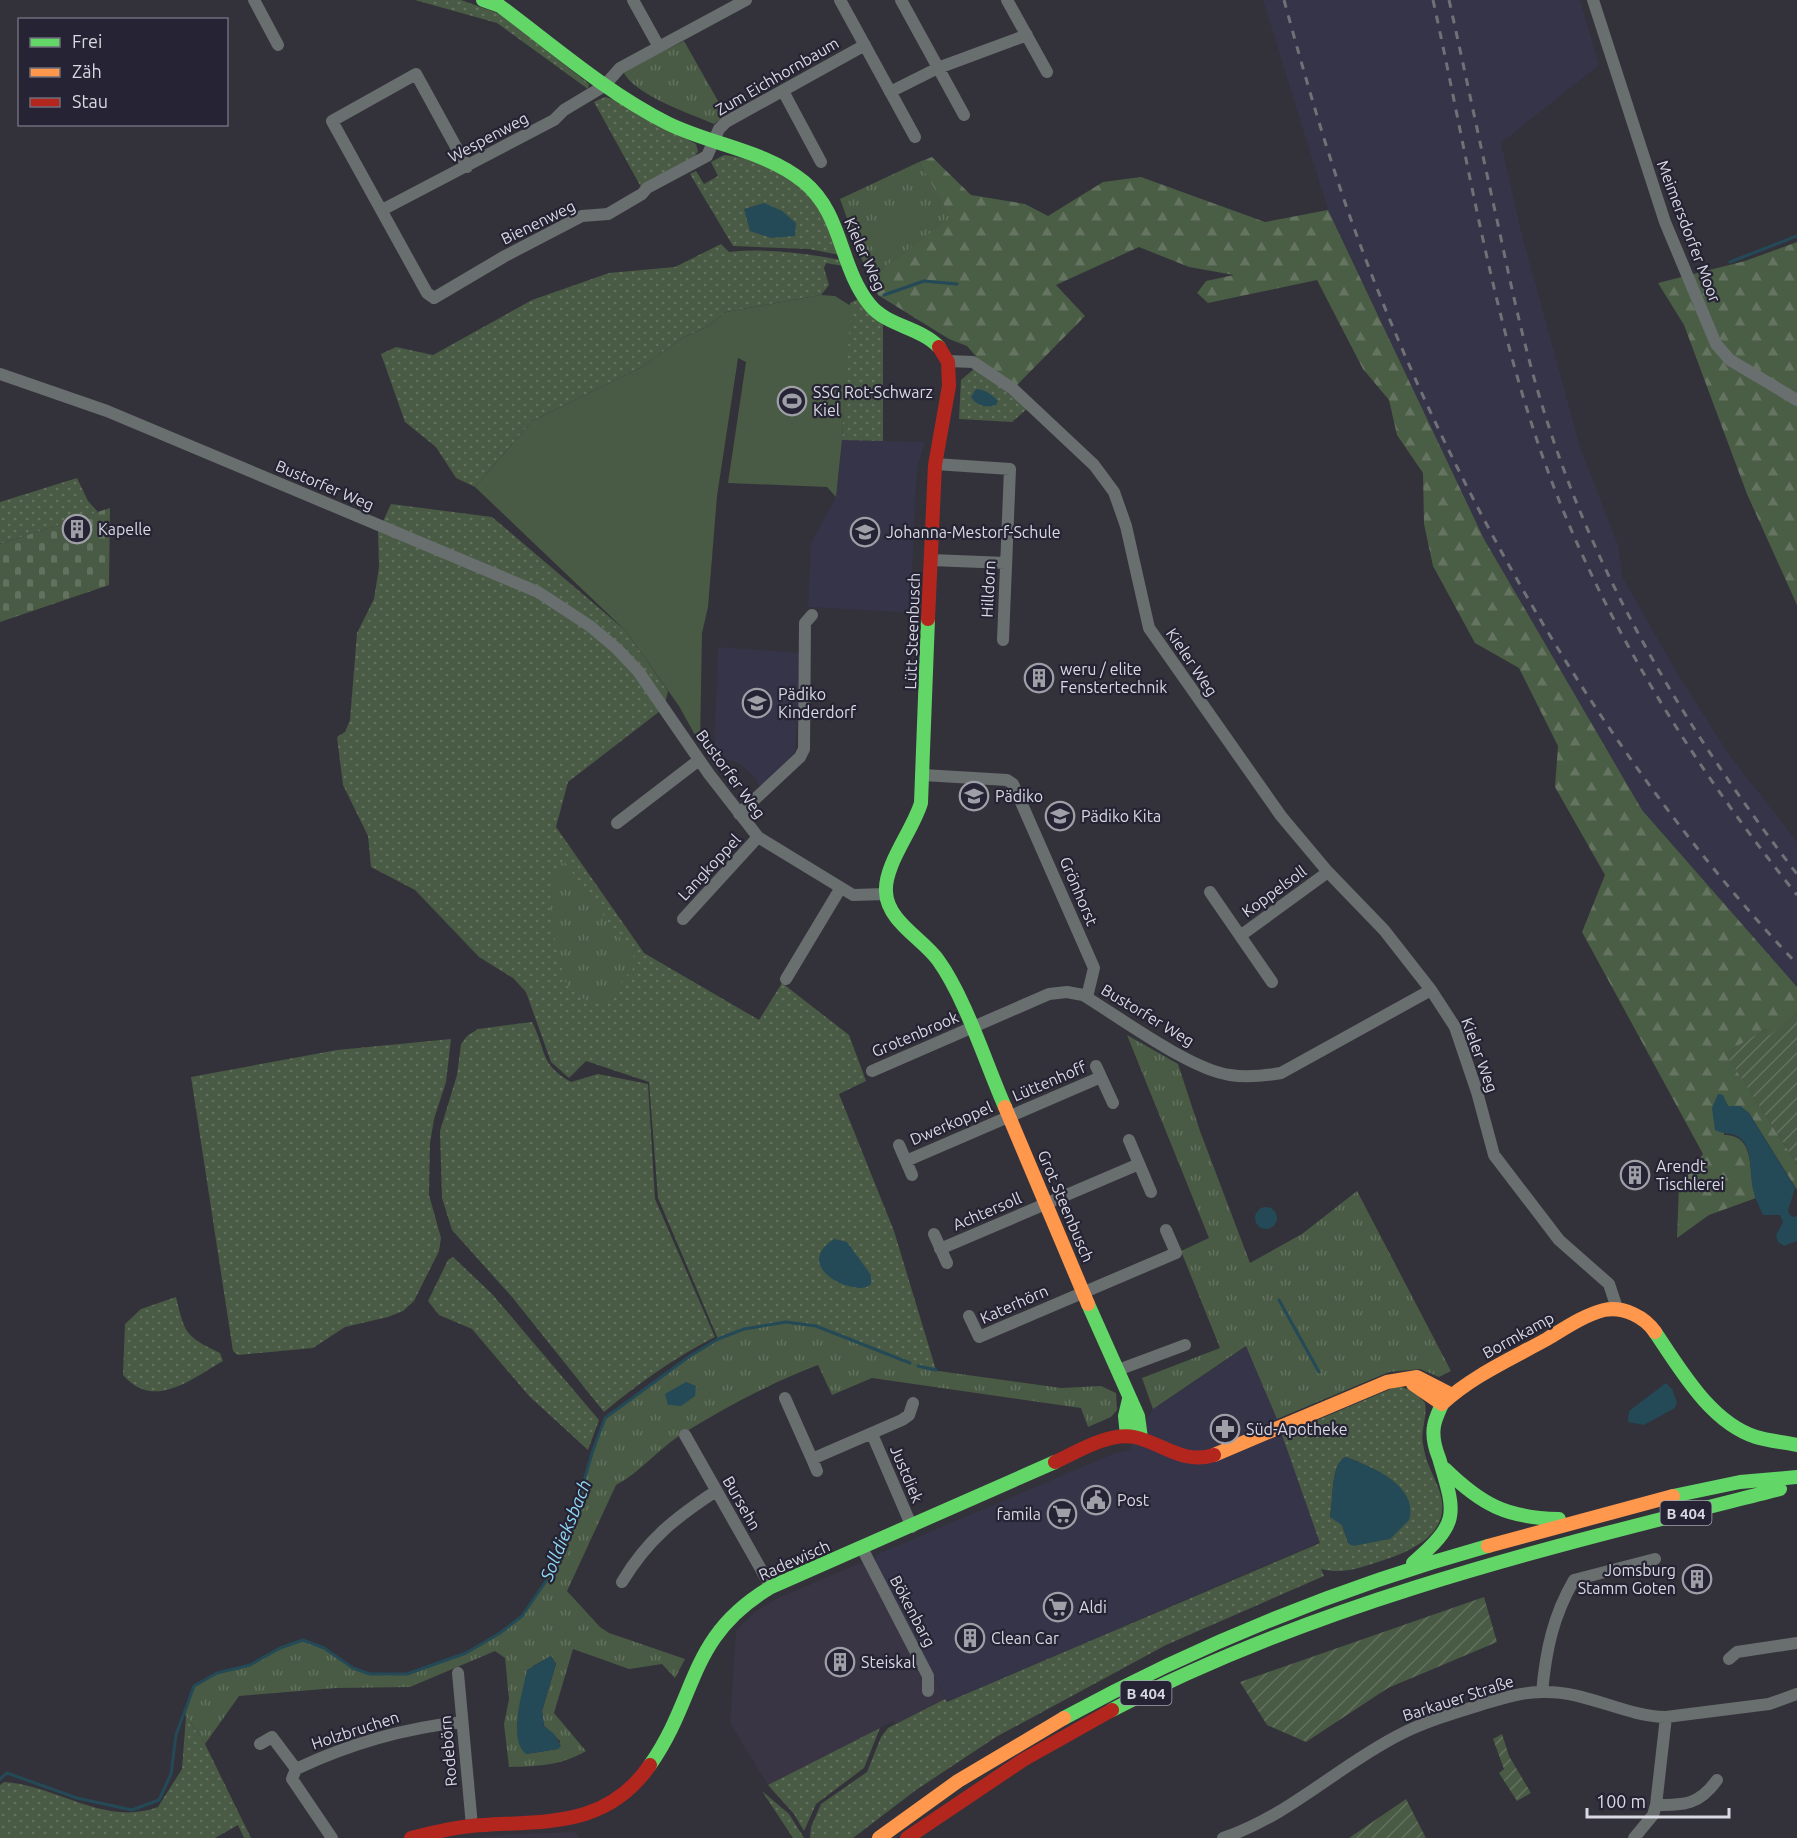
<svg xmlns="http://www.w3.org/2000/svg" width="1797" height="1838" viewBox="0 0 1797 1838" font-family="Ubuntu,sans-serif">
<defs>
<pattern id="grass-dots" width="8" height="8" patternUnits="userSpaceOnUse" patternTransform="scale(1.5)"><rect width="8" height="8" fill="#495b44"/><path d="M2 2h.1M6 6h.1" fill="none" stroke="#63725f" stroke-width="1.8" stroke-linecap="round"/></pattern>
<pattern id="forest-firs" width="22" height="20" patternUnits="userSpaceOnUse" patternTransform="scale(1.5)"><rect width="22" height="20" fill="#4a5d45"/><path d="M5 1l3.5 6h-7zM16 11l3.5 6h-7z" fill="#647460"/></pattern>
<pattern id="cemetery-stones" width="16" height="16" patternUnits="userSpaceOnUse" patternTransform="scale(1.5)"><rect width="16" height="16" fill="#495b44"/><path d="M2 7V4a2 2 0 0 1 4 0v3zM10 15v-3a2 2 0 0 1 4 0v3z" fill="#63725f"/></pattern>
<pattern id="park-tufts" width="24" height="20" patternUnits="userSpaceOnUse" patternTransform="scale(1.5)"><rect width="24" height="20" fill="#495b44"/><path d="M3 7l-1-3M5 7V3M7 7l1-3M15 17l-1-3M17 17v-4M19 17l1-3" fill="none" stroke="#63725f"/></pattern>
<pattern id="garden-furrows" width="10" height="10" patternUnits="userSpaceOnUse" patternTransform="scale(1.5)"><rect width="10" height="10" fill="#495b44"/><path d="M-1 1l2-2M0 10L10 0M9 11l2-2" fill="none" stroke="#63725f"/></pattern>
</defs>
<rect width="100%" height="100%" fill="#33323a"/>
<path fill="#363448" d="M1263,0H1580L1599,65L1501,143L1521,231L1580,447L1618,545L1623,578L1676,671L1728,753L1797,842V987L1642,810L1484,539L1328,210Z
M842,440L925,442L917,468L912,571L918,586V613L808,607L811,543L836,497Z
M718,647L801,653L795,752L760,788L757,780L742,765L714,754Z
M1247,1346L1281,1428L1320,1542L947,1702L876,1563V1555L1115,1453L1129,1450L1153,1409Z"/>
<path fill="#393544" d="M876,1563L945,1699L895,1724L893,1721L880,1728L768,1785L730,1723L736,1631L756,1611L776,1599L858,1564Z
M576,1832L579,1838H469L505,1835Z"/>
<path fill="url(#grass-dots)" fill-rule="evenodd" d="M415,0H461L500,14L589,84L588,89L497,23Z
M605,97L613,99L696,144L698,151L695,156L641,187L594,102Z
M724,155C753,157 805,181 821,207C830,221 834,240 840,255L809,249L733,246L690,174L696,171L704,184L718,176L711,162Z
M721,244L729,252C766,248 804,253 841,260L843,266L826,263L824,268L829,285L821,295L726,312L707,327L682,338L642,367L532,421L475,487L456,478L436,447L405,422L381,354L396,347L433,355L532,300L609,273L675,267Z
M858,299L883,323V441L842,440L850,303Z
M975,368L1028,408L1012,422L959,419L961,380Z
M77,478L88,501L98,512L0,544V502Z
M391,504L492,517L625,630L668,691L664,708L568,782L556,827L644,953L759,1020L782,983L849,1035L866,1081L839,1094L894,1231L936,1370L924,1369L854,1342L744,1329L718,1339L658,1198L649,1082L586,1061L569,1078L551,1062L526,992L513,978L479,957L415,890L371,867L368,836L343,785L337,737L345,732L350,720L357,633L374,599L379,567L378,532Z
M532,1022C547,1051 539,1064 571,1082L598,1074L648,1084L655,1199L715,1337C674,1358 639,1383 604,1412L512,1297L452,1230L442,1198L440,1131L457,1075L461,1044L467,1036L478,1029Z
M451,1039L446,1082L434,1119L430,1143L429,1195L441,1238L439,1251L414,1301L403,1311L388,1317L345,1327L313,1348L238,1355L233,1351L191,1077L337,1050Z
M453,1257L492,1294L599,1420L588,1450L529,1396L472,1329L439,1315L428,1301L448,1260Z
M176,1297C185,1334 185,1336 220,1353L223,1361C191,1379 154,1411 123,1375L125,1324L141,1309Z
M1398,1386L1414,1391L1425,1403C1428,1416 1420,1430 1423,1444C1425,1460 1432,1472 1438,1487C1455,1529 1418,1549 1384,1560C1362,1567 1344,1575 1321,1569L1324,1576L1166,1645L996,1737L916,1790L853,1838H810L811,1827L821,1804L867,1772L881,1737L888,1728L945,1699L947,1702L1320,1543L1282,1435ZM1346,1457L1359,1462L1348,1542L1342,1525L1330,1516C1334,1499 1330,1463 1346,1457Z
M186,1716L205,1744L251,1838H244L238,1825L215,1838H0V1785L4,1782C56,1785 105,1827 158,1807L182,1769Z
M880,1728L864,1768L816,1804L804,1831L794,1814L768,1785Z
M762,1791L789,1814L804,1838H793Z"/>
<path fill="url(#forest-firs)" d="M932,157L971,195L1025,204L1048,216L1103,182L1141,177L1265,222L1328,210L1484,539L1642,810L1797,987V1013L1770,1036L1766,1029L1726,1054L1797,1164V1190L1749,1113L1740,1106H1728L1726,1102L1724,1135C1758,1135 1747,1175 1756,1198L1709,1215L1677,1238L1679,1186L1703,1154L1582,932L1605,875L1555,787L1558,746L1519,668L1475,643L1433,566L1424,524L1423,473L1397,435L1389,400L1363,369L1317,280L1208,303L1197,293L1206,281L1234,275L1189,267L1139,247L1056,285L1085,316L1017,385L980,361L967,346L949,339L878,295L869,279L950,217L919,162Z
M1797,242V605L1747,494L1684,325L1658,283L1745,261Z"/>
<path fill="url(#cemetery-stones)" d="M110,508L109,585L0,622V544Z"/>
<path fill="url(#park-tufts)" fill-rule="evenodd" d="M684,41L726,115L714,124C691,114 632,94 623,71Z
M919,162L951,217L869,279L840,199Z
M564,861L638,963L601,1004C586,1003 569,992 564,978C557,949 537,883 564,861Z
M1127,1035L1178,1064L1200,1131L1250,1263L1302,1234L1357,1191L1451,1371L1439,1377L1420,1369L1389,1372L1277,1419L1246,1346L1153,1409L1142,1378L1220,1348L1181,1251L1209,1238Z
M786,1322L816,1326L924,1369L1061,1388L1101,1386L1116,1393L1117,1410L1111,1417L1088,1427L1081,1408L872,1378L832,1395L818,1365C771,1383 725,1407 682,1434C658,1449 641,1472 616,1485L567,1591L600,1627L609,1633L685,1659L675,1678L662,1664L629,1669L573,1649L554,1713L586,1751C560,1766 538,1766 509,1767L504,1724L509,1699L505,1658L495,1651L410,1687L336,1688L239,1696L205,1744L184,1713L194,1686L217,1673L250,1665L280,1648L303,1640L324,1648L353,1668L370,1674H407L465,1653L500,1633L522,1616L546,1581L574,1517L592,1453L605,1418L690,1356L718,1339L744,1329ZM551,1656L556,1664L542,1711L544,1726L560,1741L558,1749L526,1754L533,1666Z"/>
<path fill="url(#garden-furrows)" d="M1797,1013V1164L1725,1053L1766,1029L1770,1035Z
M1484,1597L1497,1642L1388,1688L1306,1742L1267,1725L1240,1682Z
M1502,1734L1509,1756L1531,1793L1517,1801L1499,1773L1504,1769L1493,1739Z
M1406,1799L1426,1838H1349Z"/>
<path fill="#495b44" d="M914,200L932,221L884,262L867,241Z
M821,295L835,296L851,306L842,440L836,497L827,487L728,483L746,362L738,358L717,496L708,607L702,633L700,744L679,706L625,630L475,487L532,421L642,367L682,338L707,327L726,312Z"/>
<path fill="#244957" d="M764,203L782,211L796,223L795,236L771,238L750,231L744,209Z
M976,389C986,390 991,394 998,401L996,405C985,408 977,406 971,397Z
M1718,1094L1723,1095L1728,1106H1740L1749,1113L1795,1188L1788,1211L1792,1217L1797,1216V1241L1784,1246L1778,1242L1776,1235L1783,1222L1780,1215H1763C1759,1207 1755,1198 1753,1189C1749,1174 1754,1145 1737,1136C1731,1133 1722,1134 1715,1130L1712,1108Z
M1255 1218a11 11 0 1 1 22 0a11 11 0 1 1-22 0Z
M834,1239L847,1242L871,1275V1284C859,1299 789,1268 834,1239Z
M686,1382L696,1386L695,1396L681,1406L668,1405L665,1394Z
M1666,1383L1672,1389L1677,1402L1675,1408L1644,1425L1628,1422L1629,1411Z
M1346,1457C1373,1467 1419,1486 1409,1520L1390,1539L1353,1546L1348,1543L1342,1525L1330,1517C1334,1499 1330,1463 1346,1457Z
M551,1656L556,1664L542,1711L544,1726L554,1734L561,1746L558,1749L526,1754C507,1739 523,1692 527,1670Z"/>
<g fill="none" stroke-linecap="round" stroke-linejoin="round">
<path stroke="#244957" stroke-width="3" d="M1730,262L1797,236
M884,295L924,281L957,284
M1279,1300L1319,1372
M918,1366L936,1370
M0,1779L7,1773L77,1798L132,1810L159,1800L171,1774L176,1735L194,1686L217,1673L250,1665L280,1648L303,1640L324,1648L353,1668L370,1674H407L466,1653L500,1633L522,1616L546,1581L574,1516L592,1453L605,1418L690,1356L718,1339L744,1329L786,1322L816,1326L910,1363"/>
<path stroke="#696e6f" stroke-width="12" d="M254,0L278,45
M633,0L659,47
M840,0L915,137
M901,0L964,115
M1007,0L1047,72
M1593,0L1665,222L1716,344L1730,360L1797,400
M783,91L821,162
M890,92L938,68L1027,35
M467,167L416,74L332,121L427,293L434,298L505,256L582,216L608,214L642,194L647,188L707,156L719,129L726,122L865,45
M382,210L554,120L564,110L604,86L620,68L746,0
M948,361L973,362L1013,389L1094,465L1114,492L1126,526L1149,628L1281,816L1328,872L1384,930L1431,990L1455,1027L1477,1092L1494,1155L1559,1240L1609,1284L1617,1308
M0,374L107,411L538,592L590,626L616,648L638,671L709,774L758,837L853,895L886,894
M935,464L1010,469L1003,640
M931,560L1006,563
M923,775L1007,780L1013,784L1094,968L1087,997
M739,814L800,757L804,749L805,623L812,615
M617,823L699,760
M1210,892L1272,982
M683,919L758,837
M1240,936L1328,872
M786,979L840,889
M1096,1066L1113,1103
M872,1071L1049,994L1067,992L1083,995C1119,1017 1191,1070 1230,1075C1248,1078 1264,1076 1281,1073L1431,990
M1129,1140L1151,1192
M899,1145L912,1175
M906,1161L1101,1077
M934,1234L947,1263
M940,1249L1139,1164
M969,1316L979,1337L1176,1253L1166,1230
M1118,1370L1185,1345
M785,1398L812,1459L902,1420L909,1415L913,1403
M872,1434L912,1527
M685,1435L771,1587
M812,1459L817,1471
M862,1548L928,1676V1691
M622,1582C648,1539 675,1518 716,1491
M1729,1659L1737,1652L1797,1643
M458,1673L472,1826
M1542,1692C1546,1650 1553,1616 1574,1580L1655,1559
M260,1744L272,1737L296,1769L292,1779L332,1838
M296,1769C349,1744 404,1728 462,1722
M1656,1805C1685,1805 1699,1805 1717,1780
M1223,1838C1289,1816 1338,1766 1399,1735C1424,1722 1454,1713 1480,1705C1500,1699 1521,1692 1542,1692C1585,1690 1623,1716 1666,1717L1769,1704L1797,1694
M1634,1838L1653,1815L1656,1805L1666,1717"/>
<path stroke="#63d668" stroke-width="14" d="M483,0L500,6C555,47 606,92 667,123C711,145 765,150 804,182C843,214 839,267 870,305C887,326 920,327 939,347
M928,619L921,803C913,830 884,865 886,892C887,921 923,939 938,960C965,997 986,1064 1005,1107
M1088,1304L1138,1416L1141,1438
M1655,1332C1681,1370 1710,1422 1756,1437C1769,1441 1784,1442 1797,1445
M1127,1436L1125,1416L1129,1399
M1445,1469C1482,1505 1507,1518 1559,1519
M1673,1496L1740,1482L1797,1477
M1413,1563C1460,1522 1456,1515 1439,1458C1435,1448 1432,1437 1434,1426C1435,1419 1439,1411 1442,1404
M1112,1710C1323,1600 1551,1547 1780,1489
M1064,1718C1198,1645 1341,1587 1488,1546
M650,1765C699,1695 687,1637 771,1587L1055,1462"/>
<path stroke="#ff974d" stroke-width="14" d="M1005,1107L1088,1304
M1413,1384L1442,1404C1472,1376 1511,1359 1547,1339C1564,1329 1584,1315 1604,1310C1623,1306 1645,1317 1655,1332
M1214,1455L1387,1382L1417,1377L1450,1394
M1488,1546L1673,1496
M879,1838L958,1781L1064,1718"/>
<path stroke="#b3261e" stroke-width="14" d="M928,619L935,465L949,386L948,362L939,347
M1055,1462C1077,1452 1109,1432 1134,1437C1163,1443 1182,1465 1214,1455
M411,1838C435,1832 459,1826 484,1825C550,1821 608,1826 650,1765
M907,1838L1023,1760L1112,1710"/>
<path stroke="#6e7175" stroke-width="3" stroke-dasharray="8 8" stroke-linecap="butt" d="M1284,0C1305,77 1327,153 1354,228C1450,491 1605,760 1797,964
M1433,0C1466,150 1490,304 1540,449C1596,612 1690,762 1797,895
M1449,0C1466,76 1482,153 1499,229C1513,295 1527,360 1548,424C1601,589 1691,737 1797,874"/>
</g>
<defs>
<g id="stadium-ring" transform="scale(1.5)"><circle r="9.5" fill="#262434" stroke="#9f9fa8" stroke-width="1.5"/><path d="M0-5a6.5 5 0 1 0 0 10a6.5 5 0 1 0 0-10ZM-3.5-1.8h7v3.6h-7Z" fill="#9f9fa8"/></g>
<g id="building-ring" transform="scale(1.5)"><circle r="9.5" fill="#262434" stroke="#9f9fa8" stroke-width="1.5"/><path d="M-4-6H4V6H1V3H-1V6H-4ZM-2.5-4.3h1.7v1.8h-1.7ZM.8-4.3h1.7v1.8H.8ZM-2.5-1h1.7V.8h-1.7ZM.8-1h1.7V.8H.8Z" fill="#9f9fa8"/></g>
<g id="school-ring" transform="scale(1.5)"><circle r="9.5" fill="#262434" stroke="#9f9fa8" stroke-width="1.5"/><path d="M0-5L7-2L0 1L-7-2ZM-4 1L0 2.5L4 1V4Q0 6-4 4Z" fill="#9f9fa8"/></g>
<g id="pharmacy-ring" transform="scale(1.5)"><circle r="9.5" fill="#262434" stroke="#9f9fa8" stroke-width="1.5"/><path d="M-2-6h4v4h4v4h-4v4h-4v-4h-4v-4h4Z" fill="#9f9fa8"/></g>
<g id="civic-ring" transform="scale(1.5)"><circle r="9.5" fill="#262434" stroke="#9f9fa8" stroke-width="1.5"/><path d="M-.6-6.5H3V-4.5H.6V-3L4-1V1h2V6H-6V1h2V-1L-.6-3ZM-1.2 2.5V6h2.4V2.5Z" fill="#9f9fa8"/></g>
<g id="supermarket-ring" transform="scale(1.5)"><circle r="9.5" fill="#262434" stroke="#9f9fa8" stroke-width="1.5"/><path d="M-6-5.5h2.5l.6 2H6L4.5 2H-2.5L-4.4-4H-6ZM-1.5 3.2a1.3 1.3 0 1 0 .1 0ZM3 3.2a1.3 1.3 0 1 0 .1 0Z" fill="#9f9fa8"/></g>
</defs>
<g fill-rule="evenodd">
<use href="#stadium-ring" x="792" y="401"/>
<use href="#building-ring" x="77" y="529"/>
<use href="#school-ring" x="865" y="532"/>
<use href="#building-ring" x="1039" y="678"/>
<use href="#school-ring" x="757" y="703"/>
<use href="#school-ring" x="974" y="796"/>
<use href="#school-ring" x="1060" y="816"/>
<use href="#building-ring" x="1635" y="1175"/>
<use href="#pharmacy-ring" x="1225" y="1429"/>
<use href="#civic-ring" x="1096" y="1500"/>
<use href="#supermarket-ring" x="1062" y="1514"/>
<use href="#building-ring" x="1697" y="1579"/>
<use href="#supermarket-ring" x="1058" y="1607"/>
<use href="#building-ring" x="970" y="1638"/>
<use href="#building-ring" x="840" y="1662"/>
</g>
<g text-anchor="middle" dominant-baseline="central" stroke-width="4.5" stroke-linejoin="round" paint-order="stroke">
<g fill="#262434" stroke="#a3a3ae" stroke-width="1.5">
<rect x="1660.5" y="1501" width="51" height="24" rx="4.5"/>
<rect x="1120.5" y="1681" width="51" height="24" rx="4.5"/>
</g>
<g font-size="15" font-weight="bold" fill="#d9d9e3">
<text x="1686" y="1513">B 404</text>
<text x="1146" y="1693">B 404</text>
</g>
<g font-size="16" fill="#d9d9e3" stroke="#262434">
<text transform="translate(777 76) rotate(-30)">Zum Eichhornbaum</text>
<text transform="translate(488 137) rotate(-28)">Wespenweg</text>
<text transform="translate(538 222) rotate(-26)">Bienenweg</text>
<text transform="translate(1689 231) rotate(69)">Meimersdorfer Moor</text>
<text transform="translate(865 254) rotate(66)">Kieler Weg</text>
<text transform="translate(325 485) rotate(23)">Bustorfer Weg</text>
<text transform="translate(988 589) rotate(-87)">Hilldorn</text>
<text transform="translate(912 631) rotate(-88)">Lütt Steenbusch</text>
<text transform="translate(1192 662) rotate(56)">Kieler Weg</text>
<text transform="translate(731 774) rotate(54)">Bustorfer Weg</text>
<text transform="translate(709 867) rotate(-47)">Langkoppel</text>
<text transform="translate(1079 891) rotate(67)">Grönhorst</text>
<text transform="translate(1274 891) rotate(-36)">Koppelsoll</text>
<text transform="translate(1148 1015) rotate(31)">Bustorfer Weg</text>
<text transform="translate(915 1034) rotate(-23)">Grotenbrook</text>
<text transform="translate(1480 1055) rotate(70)">Kieler Weg</text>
<text transform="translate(1049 1081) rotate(-23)">Lüttenhoff</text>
<text transform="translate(951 1123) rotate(-23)">Dwerkoppel</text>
<text transform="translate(1066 1206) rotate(67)">Grot Steenbusch</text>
<text transform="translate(987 1211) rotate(-23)">Achtersoll</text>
<text transform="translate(1014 1304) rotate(-24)">Katerhörn</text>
<text transform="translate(1518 1335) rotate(-29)">Bormkamp</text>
<text transform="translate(907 1474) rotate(67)">Justdiek</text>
<text transform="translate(742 1503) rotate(60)">Bursehn</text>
<text transform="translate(794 1560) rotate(-24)">Radewisch</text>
<text transform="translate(913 1611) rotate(62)">Bökenbarg</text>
<text transform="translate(1458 1698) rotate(-18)">Barkauer Straße</text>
<text transform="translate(355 1730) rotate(-18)">Holzbruchen</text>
<text transform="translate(448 1751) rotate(-95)">Rodebörn</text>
</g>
<g font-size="16" fill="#d9d9e3" stroke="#262434" text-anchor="start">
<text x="813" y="392">SSG Rot-Schwarz<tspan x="813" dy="18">Kiel</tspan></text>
<text x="98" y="529">Kapelle</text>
<text x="886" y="532">Johanna-Mestorf-Schule</text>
<text x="1060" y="669">weru / elite<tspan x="1060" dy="18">Fenstertechnik</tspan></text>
<text x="778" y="694">Pädiko<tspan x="778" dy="18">Kinderdorf</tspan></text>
<text x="995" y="796">Pädiko</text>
<text x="1081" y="816">Pädiko Kita</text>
<text x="1656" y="1166">Arendt<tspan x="1656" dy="18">Tischlerei</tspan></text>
<text x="1246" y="1429">Süd-Apotheke</text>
<text x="1117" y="1500">Post</text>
<text x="1041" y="1514" text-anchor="end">famila</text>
<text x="1676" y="1570" text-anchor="end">Jomsburg<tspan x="1676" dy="18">Stamm Goten</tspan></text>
<text x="1079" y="1607">Aldi</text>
<text x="991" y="1638">Clean Car</text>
<text x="861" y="1662">Steiskal</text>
</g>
<g font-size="18" font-style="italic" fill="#8ed8f3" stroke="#262434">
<text transform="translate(565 1530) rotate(-68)">Solldieksbach</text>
</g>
</g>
<rect x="18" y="18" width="210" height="108" fill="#262434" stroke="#6e6c7a" stroke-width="1.5"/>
<rect x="30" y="38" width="30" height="9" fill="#63d668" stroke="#6e6c7a" stroke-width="1.5"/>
<text x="72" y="48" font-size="18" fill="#d9d9e3">Frei</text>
<rect x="30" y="68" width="30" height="9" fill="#ff974d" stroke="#6e6c7a" stroke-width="1.5"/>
<text x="72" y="78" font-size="18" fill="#d9d9e3">Zäh</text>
<rect x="30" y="98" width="30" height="9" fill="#b3261e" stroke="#6e6c7a" stroke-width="1.5"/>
<text x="72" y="108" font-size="18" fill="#d9d9e3">Stau</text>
<path d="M1587 1808v9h142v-9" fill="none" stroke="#d9d9e3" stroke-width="3"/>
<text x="1596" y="1808" font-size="18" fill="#d9d9e3" stroke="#262434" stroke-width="4.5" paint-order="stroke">100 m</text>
</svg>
